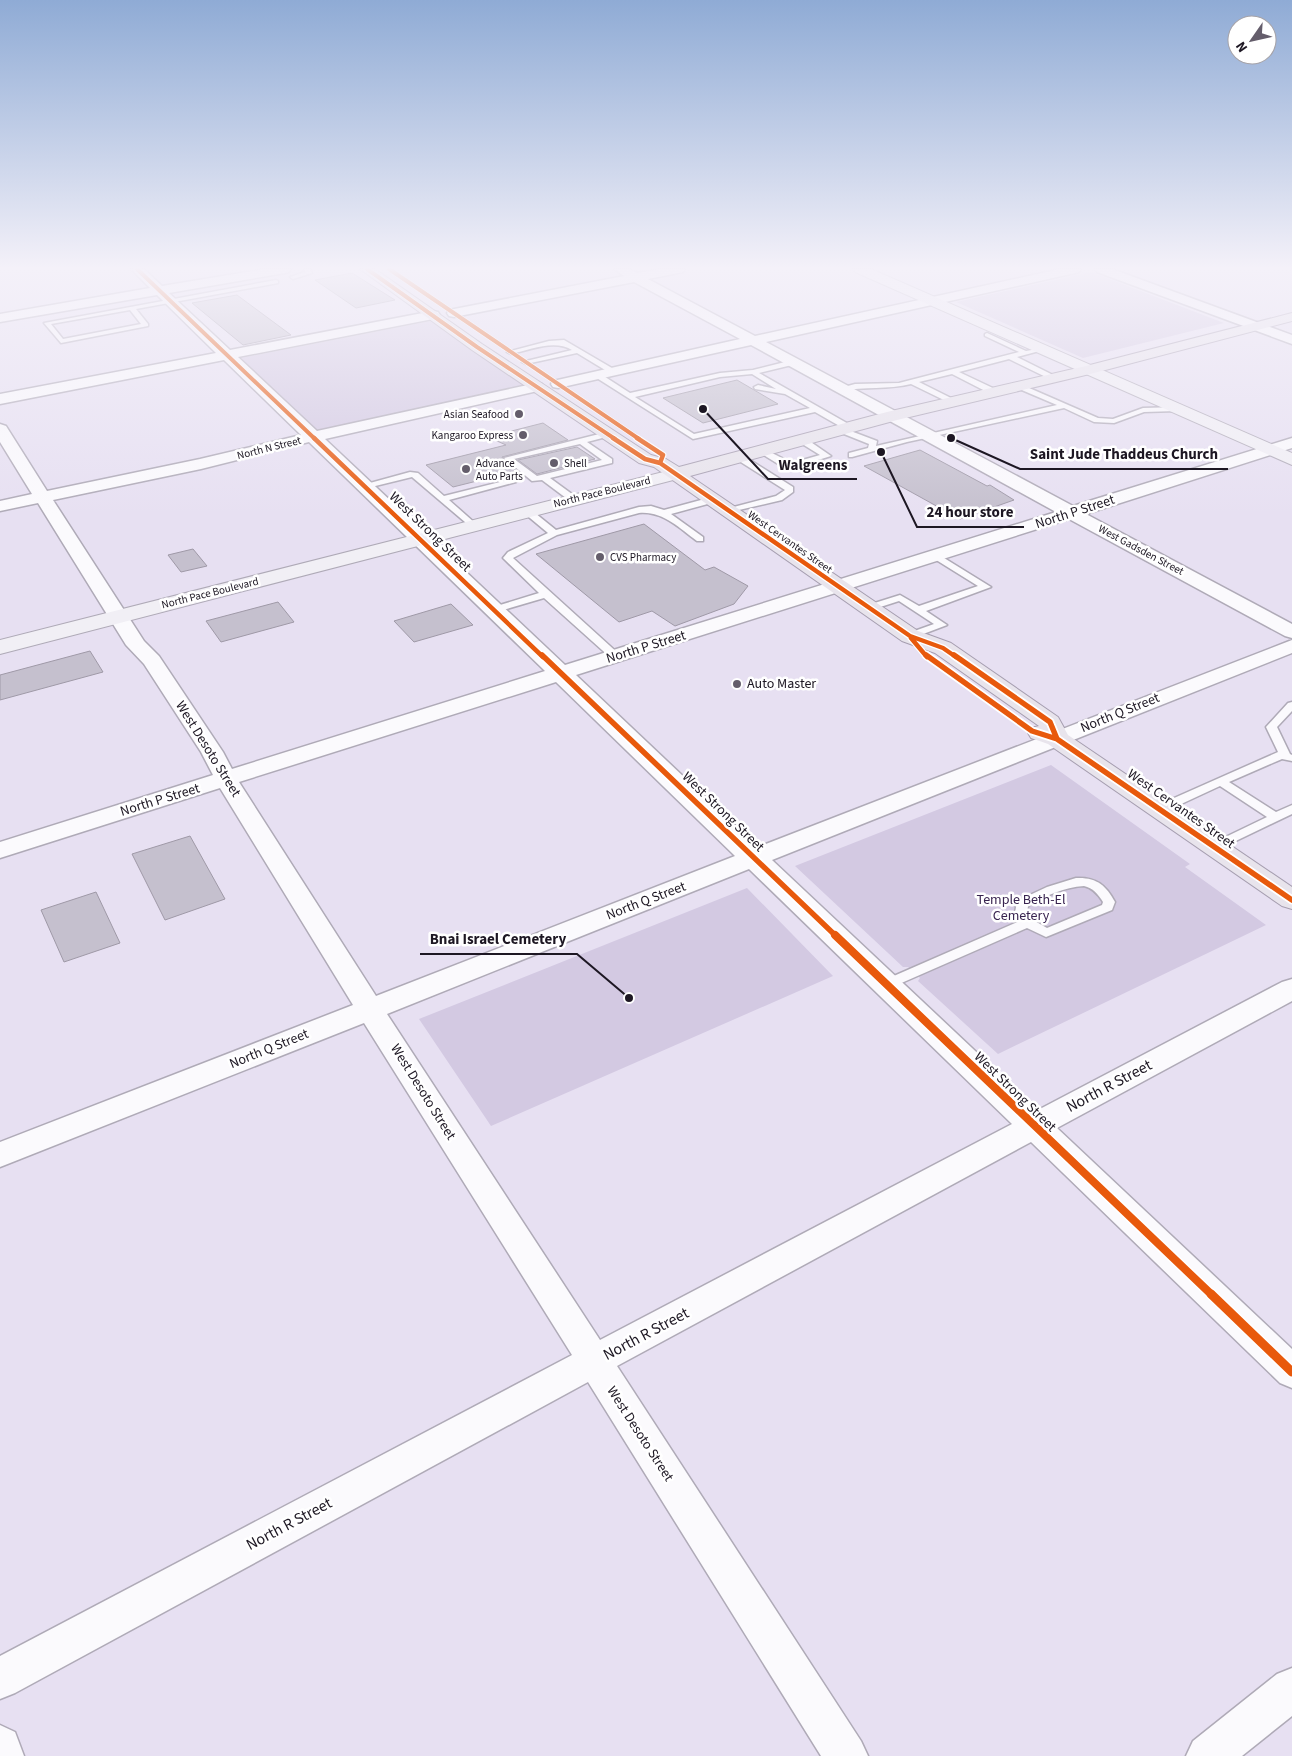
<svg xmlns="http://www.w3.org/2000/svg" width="1292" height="1756" viewBox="0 0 1292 1756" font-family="'Source Sans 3',sans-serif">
<rect width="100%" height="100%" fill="#e7e0f2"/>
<path fill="#d3c9e2" d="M1091,272L1224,323L1083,358L956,302Z
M431,321L527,386L316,430L241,358Z
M1051,765L1190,864L1185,867L1266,925L998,1054L918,981L920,978L908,967H903L795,866Z
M747,888L833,976L491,1126L419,1019Z"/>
<path fill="#c5c0ce" stroke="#9f99a7" d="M352,273L395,300L356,308L315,280Z
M237,295L291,335L243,345L192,303Z
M737,380L778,404L703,423L663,398Z
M543,423L568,440L502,457L503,459L517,471L453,487L426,465L506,445L488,437Z
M577,447L595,459L537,474L518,460Z
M920,450L987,486L990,485L1014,500L960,519L864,466Z
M644,524L705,570L714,567L748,586L734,604L675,626L652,611L619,622L536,554Z
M193,549L207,566L181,572L168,555Z
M278,602L294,622L221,642L206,621Z
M451,604L473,625L414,642L394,621Z
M90,651L103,672L0,700V675Z
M190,836L225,899L165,920L132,854Z
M96,892L120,943L64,962L41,910Z"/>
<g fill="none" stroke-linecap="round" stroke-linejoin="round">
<g stroke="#afaab7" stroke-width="3">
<path id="lane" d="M304,269H310L312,273L293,279L290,277L305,272Z
M276,280L278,281V283L136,309L148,324V326L61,343L44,323ZM130,310L141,324L63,339L51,324Z
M987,333L1026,351L1043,348V350L1017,357L1059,378L1052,380L1009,359L959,372L997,390V394H991L952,374L919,382L955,400L956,402L952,404L911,384C888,390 864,386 841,391L837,389L855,384L899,383L1019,352L985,336V334Z
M564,340L617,371L610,373L577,353L526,364L522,362L572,350C554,339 530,350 511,354L507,352L549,341Z
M793,360L797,362L796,364L759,373L852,426V430H848L877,441L876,446L1057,405L1017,388L1016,386L1020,384L1098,418L1113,419L1143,408L1177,407L1181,409L1177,411L1144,412L1114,423L1094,422L1064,408L907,442L852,457H849V453L868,448L869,444L839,432V428H843L815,412L693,439L592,375L599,373L630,393L720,373L753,370ZM752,374L776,389L758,385L754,387L755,389L785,394L810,408L694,434L635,397L720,377Z
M607,432L611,434L610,436L587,442L612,459V463L550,478L576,497V501H570L542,480L532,481L504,458ZM580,444L602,460L537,476L514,459Z
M799,438H805L831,456L792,468L783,467L757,451L764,449L792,463L820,455L799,442Z
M736,455H742L793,487V492L782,500L726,513V509L776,496L785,490L736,459Z
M410,472L418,473L444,496L512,479L516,482L449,500L475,523L476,525L472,528L412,477L363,489L359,486Z
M712,497L716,500L715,502L671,514L703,537V541H697C679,528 663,511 639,513L557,535L513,558L620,655V659H612L544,598L493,613L488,610L490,608L539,593L503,558L508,552L548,533L524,513V509H530L556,530L639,507L651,506L664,510Z
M936,553L991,587L926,611L947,625L910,639L905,636L906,634L934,624L899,601L871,610H865V606L900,595L919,606L978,586L933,558L931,556Z
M1292,702V711L1277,727L1290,754L1292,755V761L1282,759L1229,782L1276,812L1292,805V814L1215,851L1211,850L1209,847L1211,844L1267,817L1220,786L1164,812H1156L1154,809L1156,806L1278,752L1266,727L1288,703Z
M1076,878C1096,877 1106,885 1115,902L1112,910L1046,937L1027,928L890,988H880L878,985L880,982L1020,921L1015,913L1017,901L1047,887ZM1084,886C1093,888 1098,894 1103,902L1102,905L1047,928L1033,920L1027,913L1028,906C1045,896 1064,887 1084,886Z"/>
</g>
<g stroke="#afaab7" stroke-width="3">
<path id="street" d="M131,269H144L162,286L265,269H291L289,272L285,273L169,293L230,350L433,311L438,312L440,315L438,318L433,319L238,357L317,431L537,383L542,384L544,387L542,390L325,439L565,665L1056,512L751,345L558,388L553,387L551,384L553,381L740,339L634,282L454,317L449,316L447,313L449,310L624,276L614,269H629L637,273L662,269H685L683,272L648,279L755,336L1060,269H1081L1079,272L1075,273L766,342L1073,506L1292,438V448L1086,514L1292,624V638L1285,636L1069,519L576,675L758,847L1292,640V653L772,860L1038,1110L1282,982L1292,979V1001L1057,1128L1292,1349V1388L1280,1383L1031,1142L617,1366L861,1741L868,1756H821L588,1382L15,1693L0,1699V1656L572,1355L364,1023L0,1167V1142L353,1005L220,788L0,858V842L213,775L201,752L144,664L126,645L38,503L0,511V501L32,494L0,442V424L6,426L47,491L200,459L301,435L224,360L0,404V394L216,353L157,295L0,322V314L150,288ZM309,442L545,671L232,769L223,752L159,656L144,641L53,500L201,469ZM556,682L735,856L376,996L239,782ZM749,869L1012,1124L600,1340L387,1014Z
M1095,269H1112L1292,335V344L1097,272Z
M1292,1668V1716L1242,1756H1186L1193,1741L1277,1674Z
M0,1725L15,1732L24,1756H0Z"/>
</g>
<g stroke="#afaab7" stroke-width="2">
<path id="secondary" d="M853,269H871L1292,453V465L855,272Z
M675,469L681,470L684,474L681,478L0,654V640Z"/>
</g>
<g stroke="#a69eb0" stroke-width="2">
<path id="primary" d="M360,269H375L482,344L651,455L666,459L679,467L887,412L1086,366L1292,313V321L1094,373L897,420L690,476L918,631L951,643L1058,717L1068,735L1292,887V909L1282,906L1048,744L1031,738L1028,733L1031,728L1039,726L935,653L902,641L654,467L639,463L472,350Z"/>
</g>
<use href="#lane" fill="#fbfafd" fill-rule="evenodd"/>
<use href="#street" fill="#fbfafd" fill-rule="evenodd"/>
<use href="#secondary" fill="#f1eff5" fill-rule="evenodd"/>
<use href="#primary" fill="#e8e4ec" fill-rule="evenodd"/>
<g stroke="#fff" stroke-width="5.5">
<path id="cycleway-far4" d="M137,269L315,439
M367,269L477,347L615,439
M389,269L639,439"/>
</g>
<g stroke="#fff" stroke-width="7">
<path id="cycleway-far3" d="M314,438L543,657
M613,438L645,459L660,463L910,636L943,648L956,657
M637,438L663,455L660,463
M911,638L927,657"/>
</g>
<g stroke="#fff" stroke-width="9">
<path id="cycleway-far2" d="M542,655L836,936
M926,655L1032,731L1057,739L1292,900
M954,655L1050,722L1057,739"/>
</g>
<g stroke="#fff" stroke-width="11">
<path id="cycleway-far1" d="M835,935L1212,1295"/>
</g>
<g stroke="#fff" stroke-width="12">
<path id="cycleway" d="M1211,1294L1292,1372"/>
</g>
<use href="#cycleway-far4" stroke="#e8590c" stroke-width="4"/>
<use href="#cycleway-far3" stroke="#e8590c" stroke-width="4.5"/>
<use href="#cycleway-far2" stroke="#e8590c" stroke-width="5.5"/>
<use href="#cycleway-far1" stroke="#e8590c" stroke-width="8"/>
<use href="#cycleway" stroke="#e8590c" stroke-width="9"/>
</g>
<linearGradient id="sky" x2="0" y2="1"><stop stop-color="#8fabd5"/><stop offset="0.52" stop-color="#f4f1f9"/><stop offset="1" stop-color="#f4f1f9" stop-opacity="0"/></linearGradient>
<rect width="1292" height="515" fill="url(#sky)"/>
<g fill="#645d6b" stroke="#fff" stroke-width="2">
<circle cx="519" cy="414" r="5"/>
<circle cx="523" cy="435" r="5"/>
<circle cx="554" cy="463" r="5"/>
<circle cx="466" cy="469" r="5"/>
<circle cx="600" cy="557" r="5"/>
<circle cx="737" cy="684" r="5"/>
</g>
<g text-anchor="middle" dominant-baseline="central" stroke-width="5" stroke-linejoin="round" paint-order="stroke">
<g font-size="11" fill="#1d1723" stroke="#fff" text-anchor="start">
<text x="509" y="414" text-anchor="end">Asian Seafood</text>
<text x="513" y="435" text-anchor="end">Kangaroo Express</text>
<text x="476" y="463">Advance<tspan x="476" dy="13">Auto Parts</tspan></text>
<text x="564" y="463">Shell</text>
<text x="610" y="557">CVS Pharmacy</text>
</g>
<g font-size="11" fill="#1d1723" stroke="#fff">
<text transform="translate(269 448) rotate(-14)">North N Street</text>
<text transform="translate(602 492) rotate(-14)">North Pace Boulevard</text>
<text transform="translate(790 542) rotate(35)">West Cervantes Street</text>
<text transform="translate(1141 550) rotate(28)">West Gadsden Street</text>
<text transform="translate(210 593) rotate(-14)">North Pace Boulevard</text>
</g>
<g font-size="14" fill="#1d1723" stroke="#fff">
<text transform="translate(1075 512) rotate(-18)">North P Street</text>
<text transform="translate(430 532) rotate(44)">West Strong Street</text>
<text transform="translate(646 647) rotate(-17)">North P Street</text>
<text transform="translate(1120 713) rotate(-22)">North Q Street</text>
<text transform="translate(208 749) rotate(58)">West Desoto Street</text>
<text transform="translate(160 800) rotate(-17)">North P Street</text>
<text transform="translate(1181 809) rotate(35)">West Cervantes Street</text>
<text transform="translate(723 812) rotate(44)">West Strong Street</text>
<text transform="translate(646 901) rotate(-21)">North Q Street</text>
<text transform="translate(269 1049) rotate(-22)">North Q Street</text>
<text transform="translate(423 1092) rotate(58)">West Desoto Street</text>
<text transform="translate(1015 1092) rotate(44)">West Strong Street</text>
<text transform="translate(640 1434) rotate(57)">West Desoto Street</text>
</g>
<g font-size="14" fill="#1d1723" stroke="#fff" text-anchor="start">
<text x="747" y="684">Auto Master</text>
</g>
<g font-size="14" fill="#38234f" stroke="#fff">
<text x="1021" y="900">Temple Beth-El<tspan x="1021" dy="16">Cemetery</tspan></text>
</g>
<g font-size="16" fill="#1d1723" stroke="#fff">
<text transform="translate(1109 1086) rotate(-28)">North R Street</text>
<text transform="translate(646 1334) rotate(-28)">North R Street</text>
<text transform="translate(289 1524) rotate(-28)">North R Street</text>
</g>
</g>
<path fill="none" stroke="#1d1723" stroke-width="2" d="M951 438L1020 469H1228M703 409L768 479H857M881 452L917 527H1024M629 998L577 954H420"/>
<g fill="#1d1723" stroke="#fff" stroke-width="2">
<circle cx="951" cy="438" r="5"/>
<circle cx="703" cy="409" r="5"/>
<circle cx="881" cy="452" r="5"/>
<circle cx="629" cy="998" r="5"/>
</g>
<g font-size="15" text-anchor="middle" font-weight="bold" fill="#1d1723" stroke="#fff" stroke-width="5" stroke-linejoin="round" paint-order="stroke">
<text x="1124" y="459">Saint Jude Thaddeus Church</text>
<text x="813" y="470">Walgreens</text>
<text x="970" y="517">24 hour store</text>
<text x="498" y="944">Bnai Israel Cemetery</text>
</g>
<g transform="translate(1252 40) rotate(236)"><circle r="24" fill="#ffffff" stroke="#a5a2a7"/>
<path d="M0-4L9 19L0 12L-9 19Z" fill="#645d6b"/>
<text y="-8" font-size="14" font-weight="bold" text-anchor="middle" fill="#1d1723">N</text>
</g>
</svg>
